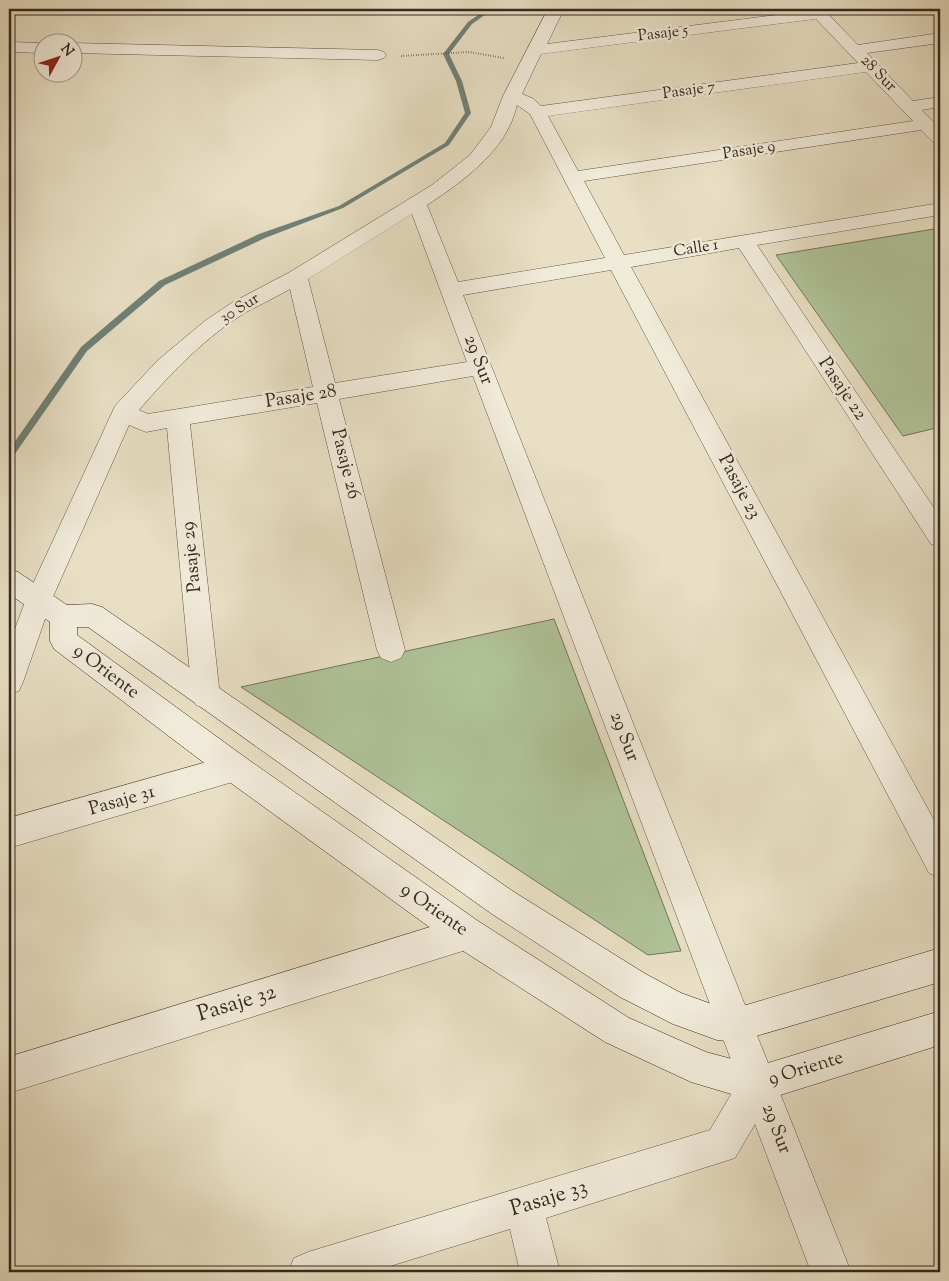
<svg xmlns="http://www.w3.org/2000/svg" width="949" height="1281" viewBox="0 0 949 1281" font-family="'Sorts Mill Goudy',serif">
<rect width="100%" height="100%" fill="#e8dfc4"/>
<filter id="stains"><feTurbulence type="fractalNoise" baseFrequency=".004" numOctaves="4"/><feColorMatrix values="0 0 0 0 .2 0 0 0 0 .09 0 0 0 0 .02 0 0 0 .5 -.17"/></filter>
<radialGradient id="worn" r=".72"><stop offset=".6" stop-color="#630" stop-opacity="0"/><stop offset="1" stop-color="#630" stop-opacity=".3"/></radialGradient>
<path fill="#b0c399" stroke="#72765a" d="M940,228V427L903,436L776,255Z
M554,619L681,951L648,955L241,687Z"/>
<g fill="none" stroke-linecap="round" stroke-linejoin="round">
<path fill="#708177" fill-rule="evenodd" d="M487,9H493L472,24L449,54L462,81L471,113L449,145L343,208L265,238L165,285L87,351L12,458L9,459V450L81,347L159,281L259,234L339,206L445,143L465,113L456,81L443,54L468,22Z"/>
<g stroke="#625646" stroke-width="1">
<path id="street" d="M548,9H564L547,44L808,11L807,9H823L858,45L940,33V43L867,53L913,101L940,97V107L922,110L940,129V144L934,143L921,130L584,181L624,255L940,203V215L757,245L940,517V547L931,544L739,248L631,267L940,831V878L929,873L611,270L463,295L851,1272H811L755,1124L735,1158L546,1218L560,1272H520L510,1229L371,1272H288L294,1258L308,1252L710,1130L739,1081L473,376L339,399L405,650L401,658L391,662L381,658L377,650L317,403L190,424L220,696L216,705L206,709L196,705L192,696L167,428L146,432L129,425L52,599L23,682L19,691L9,694V645L26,599L115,406L158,360L206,320L233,302L290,272L432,185L470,155L491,127L503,96ZM816,19L858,63L541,106L534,99L522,94L541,54ZM866,72L913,121L578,171L548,116ZM517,105L530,114L605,258L458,282L427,205C455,187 495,158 509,127C513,120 515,112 517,105ZM412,214L467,362L335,383L308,279ZM290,289L313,387L148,414L139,410C171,373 206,336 248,311C262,304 276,297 290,289Z
M9,42L42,43V53L9,52Z
M72,43L378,50L384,52L386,55L384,58L378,60L72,53Z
M235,754L246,758L250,768L246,778L9,848V818Z
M466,916L478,921L483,933L478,945L466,950L9,1093V1057Z"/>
</g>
<g stroke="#35281c" stroke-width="1">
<path id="secondary" d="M9,569L18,572L67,605L92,604L102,607L514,892L644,973L681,993L717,1006L736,1008L940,948V982L736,1042L717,1040L673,1024L620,997L492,914L88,627H77V635L246,758L478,921L629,1018L706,1052L758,1066L940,1011V1045L758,1102L691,1082L605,1042L454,945L224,778L54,649L50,641V622L9,594Z"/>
</g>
<path stroke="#35281c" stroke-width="2" stroke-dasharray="0.5 2" stroke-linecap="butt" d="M401,56L469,52L504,58"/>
<use href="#street" fill="#f0ead9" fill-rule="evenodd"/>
<use href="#secondary" fill="#f0ead9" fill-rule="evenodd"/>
</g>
<g text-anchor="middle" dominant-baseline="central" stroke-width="5" stroke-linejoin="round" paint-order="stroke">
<g font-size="16" fill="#35281c" stroke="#f0ead9">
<text transform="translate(663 34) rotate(-7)">Pasaje 5</text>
<text transform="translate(878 74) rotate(46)">28 Sur</text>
<text transform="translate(689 91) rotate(-8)">Pasaje 7</text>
<text transform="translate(749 151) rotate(-9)">Pasaje 9</text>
<text transform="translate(696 249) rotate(-9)">Calle 1</text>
<text transform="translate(240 309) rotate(-32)">30 Sur</text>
</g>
<g font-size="19" fill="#35281c" stroke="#f0ead9">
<text transform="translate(478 360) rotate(69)">29 Sur</text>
<text transform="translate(842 389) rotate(56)">Pasaje 22</text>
<text transform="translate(301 397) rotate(-9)">Pasaje 28</text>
<text transform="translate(345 464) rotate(76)">Pasaje 26</text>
<text transform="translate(739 487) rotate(62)">Pasaje 23</text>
<text transform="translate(192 557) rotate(-96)">Pasaje 29</text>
<text transform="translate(106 672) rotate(37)">9 Oriente</text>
<text transform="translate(624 737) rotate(69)">29 Sur</text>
<text transform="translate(122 801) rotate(-16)">Pasaje 31</text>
<text transform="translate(434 910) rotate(35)">9 Oriente</text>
<text transform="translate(806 1069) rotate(-17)">9 Oriente</text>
<text transform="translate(776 1129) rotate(69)">29 Sur</text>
</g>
<g font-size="22" fill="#35281c" stroke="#f0ead9">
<text transform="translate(237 1004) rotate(-17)">Pasaje 32</text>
<text transform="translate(549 1199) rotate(-17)">Pasaje 33</text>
</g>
</g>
<rect width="949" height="1281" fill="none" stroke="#e8dfc4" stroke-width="30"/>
<rect x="10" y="10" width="929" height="1261" fill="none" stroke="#35281c" stroke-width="2.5"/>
<rect x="15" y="15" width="919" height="1251" fill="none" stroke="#35281c"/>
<g transform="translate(58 58) rotate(50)"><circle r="24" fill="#f0ead9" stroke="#a59c8d"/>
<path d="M0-4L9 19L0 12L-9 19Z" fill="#8f2418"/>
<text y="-8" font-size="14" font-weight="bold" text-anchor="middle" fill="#35281c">N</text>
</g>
<rect width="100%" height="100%" filter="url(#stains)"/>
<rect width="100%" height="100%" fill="url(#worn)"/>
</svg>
